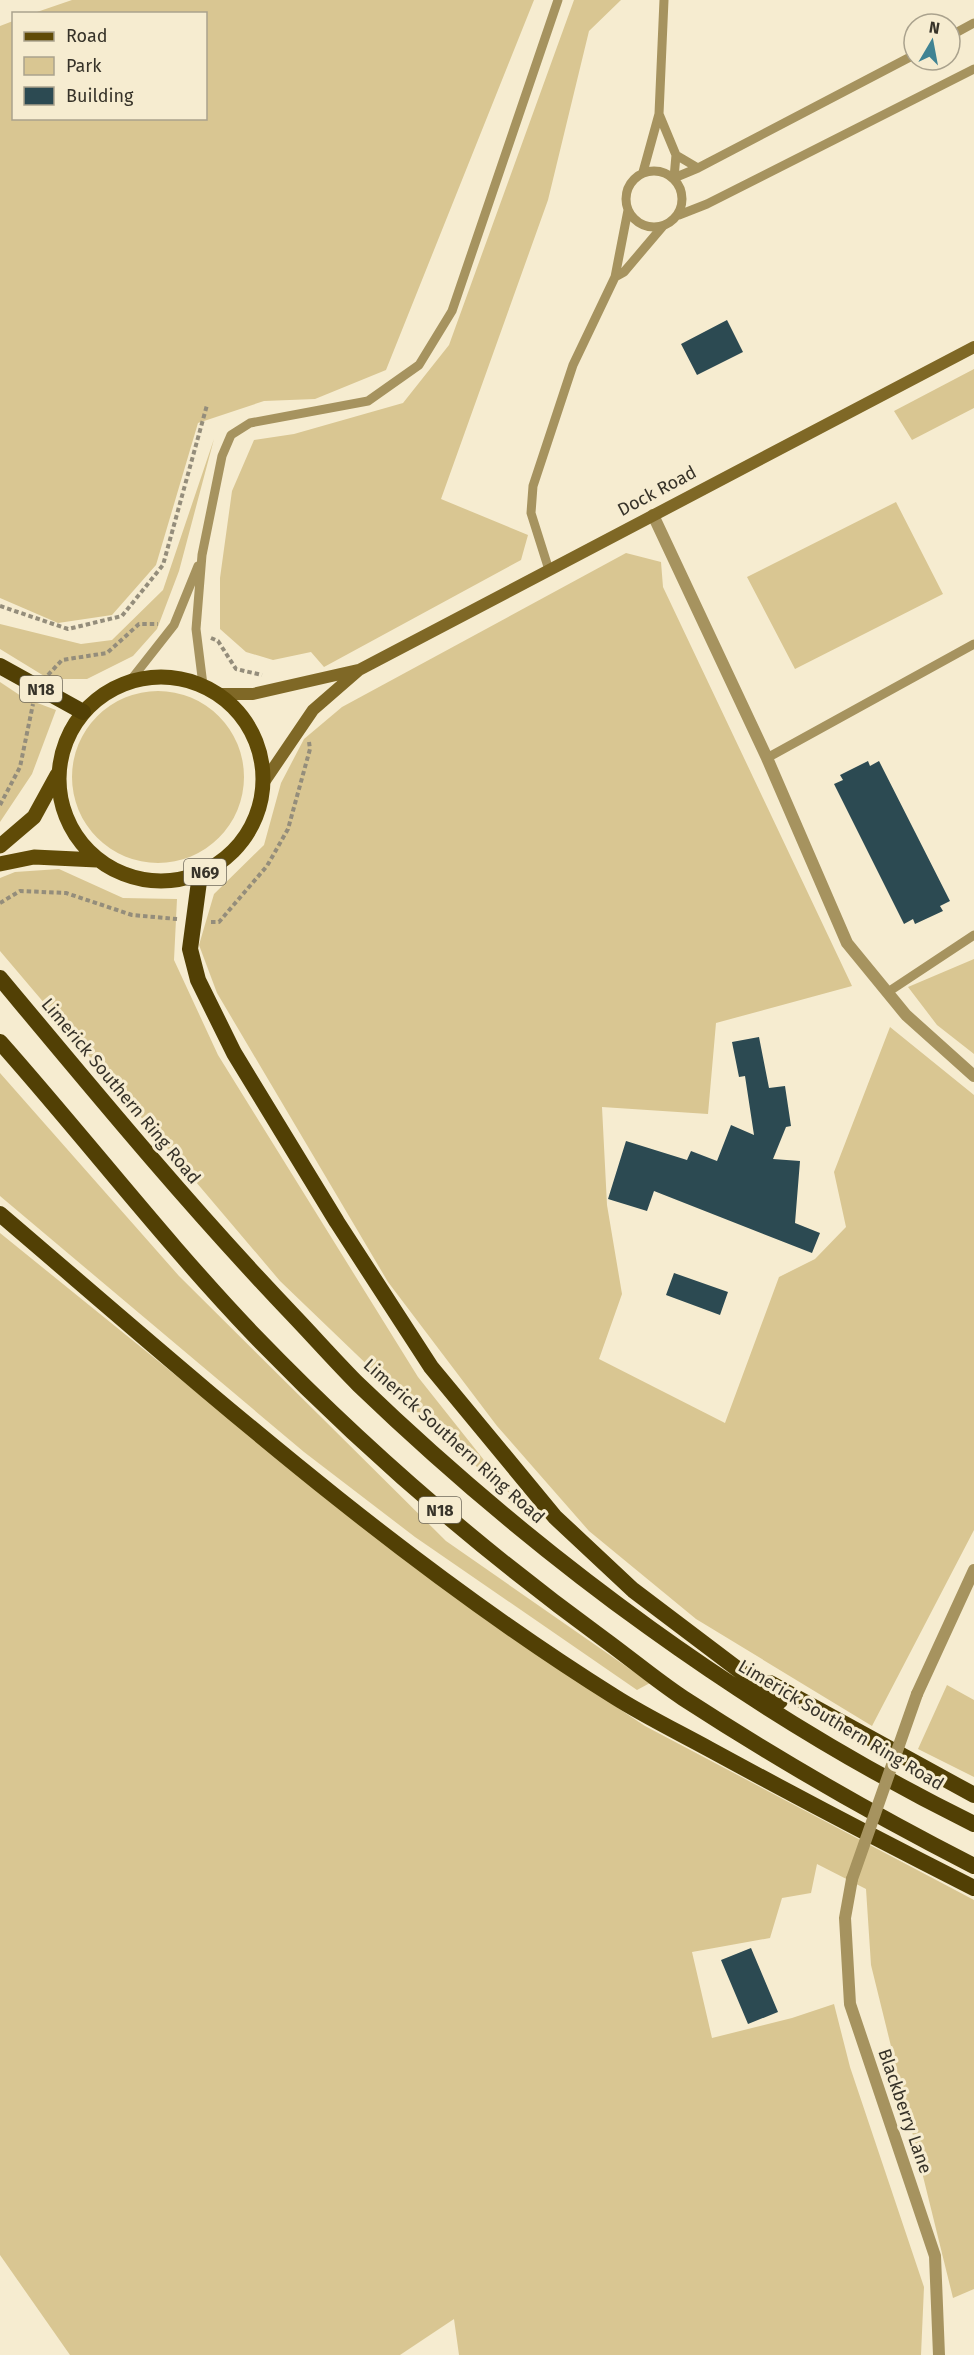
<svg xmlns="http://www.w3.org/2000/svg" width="974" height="2355" viewBox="0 0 974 2355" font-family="'Fira Sans',sans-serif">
<rect width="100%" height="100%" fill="#f6ecd0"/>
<path fill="#d9c692" d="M72,0H534L386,370L315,399L264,401L198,423L156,565L112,615L58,623L0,598V26L13,21L14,118H206V14L34,13Z
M574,0H621L589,31L548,200L441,499L528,535L521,560L324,667L311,652L273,660L246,652L220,629V578L232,491L254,440L294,434L403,403L449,345Z
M974,369V408L912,440L894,411Z
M214,439L179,571L157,629L133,656L87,679H49L0,649V624L81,644L112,640L163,590Z
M896,502L943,594L795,669L747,577Z
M626,553L661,562L663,587L852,986L716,1023L708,1114L602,1107L607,1205L622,1294L599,1359L725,1423L779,1277L815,1259L846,1227L834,1172L890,1027L974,1095V1530L872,1726L696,1619L589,1531L497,1426L388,1282L217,993L199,945L214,894L264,845L281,783L304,739L342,707Z
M0,682L24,698L56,710L32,774L0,822Z
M72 777a86 86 0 1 1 172 0a86 86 0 1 1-172 0Z
M59,869L123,898L177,899L174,960L218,1055L418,1377L511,1494L457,1451L280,1281L0,951V878L15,872Z
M974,959V1054L937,1025L908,987Z
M0,1073L179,1276L446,1541L650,1683L637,1690L415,1537L304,1452L0,1196Z
M0,1233L331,1501L489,1622L645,1726L974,1900V2289L953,2298L871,1965L866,1889L817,1864L811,1893L782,1898L770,1938L692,1952L712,2038L792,2018L834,2004L850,2067L924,2287L921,2355H459L454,2319L400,2355H70L0,2255Z
M947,1685L974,1700V1777L918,1749Z"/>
<path fill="#2c4a52" d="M727,320L743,352L697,375L681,344Z
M868,761L870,766L879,761L950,901L940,906L943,911L915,924L913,919L904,924L834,784L843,780L840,775Z
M759,1037L769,1088L785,1086L791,1126L786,1127L773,1159L800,1161L795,1223L820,1233L812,1253L654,1191L647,1211L608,1199L626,1141L687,1160L691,1151L717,1161L731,1125L754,1135L745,1076L739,1077L732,1042Z
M674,1273L728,1292L720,1315L666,1295Z
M751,1948L778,2012L748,2024L721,1960Z"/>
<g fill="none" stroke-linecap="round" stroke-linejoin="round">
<path stroke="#948d7b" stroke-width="4" stroke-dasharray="4.5 3" stroke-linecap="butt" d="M0,606L68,629L122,616L163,565L207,405
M211,638L218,641L236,669L262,675
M48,675L62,660L107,653L139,624H158
M0,805L20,767L33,704
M0,903L20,891L66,893L132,915L177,919
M211,922H219L267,866L288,829L310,749L309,742"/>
<path stroke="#a6935f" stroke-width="9" d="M950,36L974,23
M659,114L676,155L674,178L698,168
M676,155L698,168L914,55
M626 199a28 28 0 1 1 56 0a28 28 0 1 1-56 0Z
M643,172L659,114L664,0
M679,215L707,204L974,69
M615,277L624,272L663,226
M549,570L531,513L533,486L573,365L615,277L628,210
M130,681L174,625L198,566
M203,685L196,629L202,555L222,456L231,435L250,423L368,401L419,365L452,311L558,0
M767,758L974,644
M888,992L974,935"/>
<path stroke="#a6935f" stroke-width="12" d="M653,515L767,758L847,943L906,1015L974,1076
M917,1694L974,1570
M852,1879L845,1918L850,2004L935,2256L939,2355"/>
<path stroke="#7f6826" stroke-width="12" d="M219,694H253L358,670
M264,782L313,710L359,670L974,347"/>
<path stroke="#604b07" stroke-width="15" d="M59 779a102 102 0 1 1 204 0a102 102 0 1 1-204 0Z
M0,846L34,817L57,775
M0,864L34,857L97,860"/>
<path stroke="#524005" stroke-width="16" d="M0,666L83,712
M200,874L190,949L198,980L234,1053L337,1222L431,1367L555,1517L633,1590L780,1701
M0,978C95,1092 189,1206 292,1314C314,1337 336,1362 359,1385C540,1559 749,1713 974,1824
M0,1042C86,1139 165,1242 254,1335C362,1447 480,1549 605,1640C631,1659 656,1680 683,1698C777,1759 874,1815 974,1866
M0,1214C198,1383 394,1559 615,1697C645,1716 678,1732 709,1749C797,1797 885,1843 974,1888
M770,1683L974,1795"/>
<path stroke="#a6935f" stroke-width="12" d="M852,1879L917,1694"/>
</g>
<g text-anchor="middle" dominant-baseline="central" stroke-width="6" stroke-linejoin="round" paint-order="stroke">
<g fill="#f6ecd0" stroke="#706a5b" stroke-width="1.5">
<rect x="20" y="676" width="42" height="26" rx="4.5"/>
<rect x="184" y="859" width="42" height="26" rx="4.5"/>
<rect x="419" y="1497" width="42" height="26" rx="4.5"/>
</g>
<g font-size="16" font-weight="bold" fill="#373329">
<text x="41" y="689">N18</text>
<text x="205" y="872">N69</text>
<text x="440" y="1510">N18</text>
</g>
<g font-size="18" fill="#373329" stroke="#f6ecd0">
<text transform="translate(657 491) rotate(-28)">Dock Road</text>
<text transform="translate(121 1091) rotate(50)">Limerick Southern Ring Road</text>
<text transform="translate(454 1441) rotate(42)">Limerick Southern Ring Road</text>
<text transform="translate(841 1725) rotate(31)">Limerick Southern Ring Road</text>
<text transform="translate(905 2111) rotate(71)">Blackberry Lane</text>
</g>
</g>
<rect x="12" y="12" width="195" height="108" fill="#f6ecd0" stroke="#aaa28d" stroke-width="1.5"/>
<rect x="24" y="32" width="30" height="9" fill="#604b07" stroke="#aaa28d" stroke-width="1.5"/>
<text x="66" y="42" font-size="18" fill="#373329">Road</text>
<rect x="24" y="57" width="30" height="18" fill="#d9c692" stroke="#aaa28d" stroke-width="1.5"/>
<text x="66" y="72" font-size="18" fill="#373329">Park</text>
<rect x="24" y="87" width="30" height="18" fill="#2c4a52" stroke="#aaa28d" stroke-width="1.5"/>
<text x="66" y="102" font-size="18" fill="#373329">Building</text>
<g transform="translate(932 42) rotate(10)"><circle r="28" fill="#f6ecd0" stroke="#aaa28d" stroke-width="1.5"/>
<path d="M0-4.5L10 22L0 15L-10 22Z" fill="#408393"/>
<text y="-9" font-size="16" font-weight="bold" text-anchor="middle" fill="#373329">N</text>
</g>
</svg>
